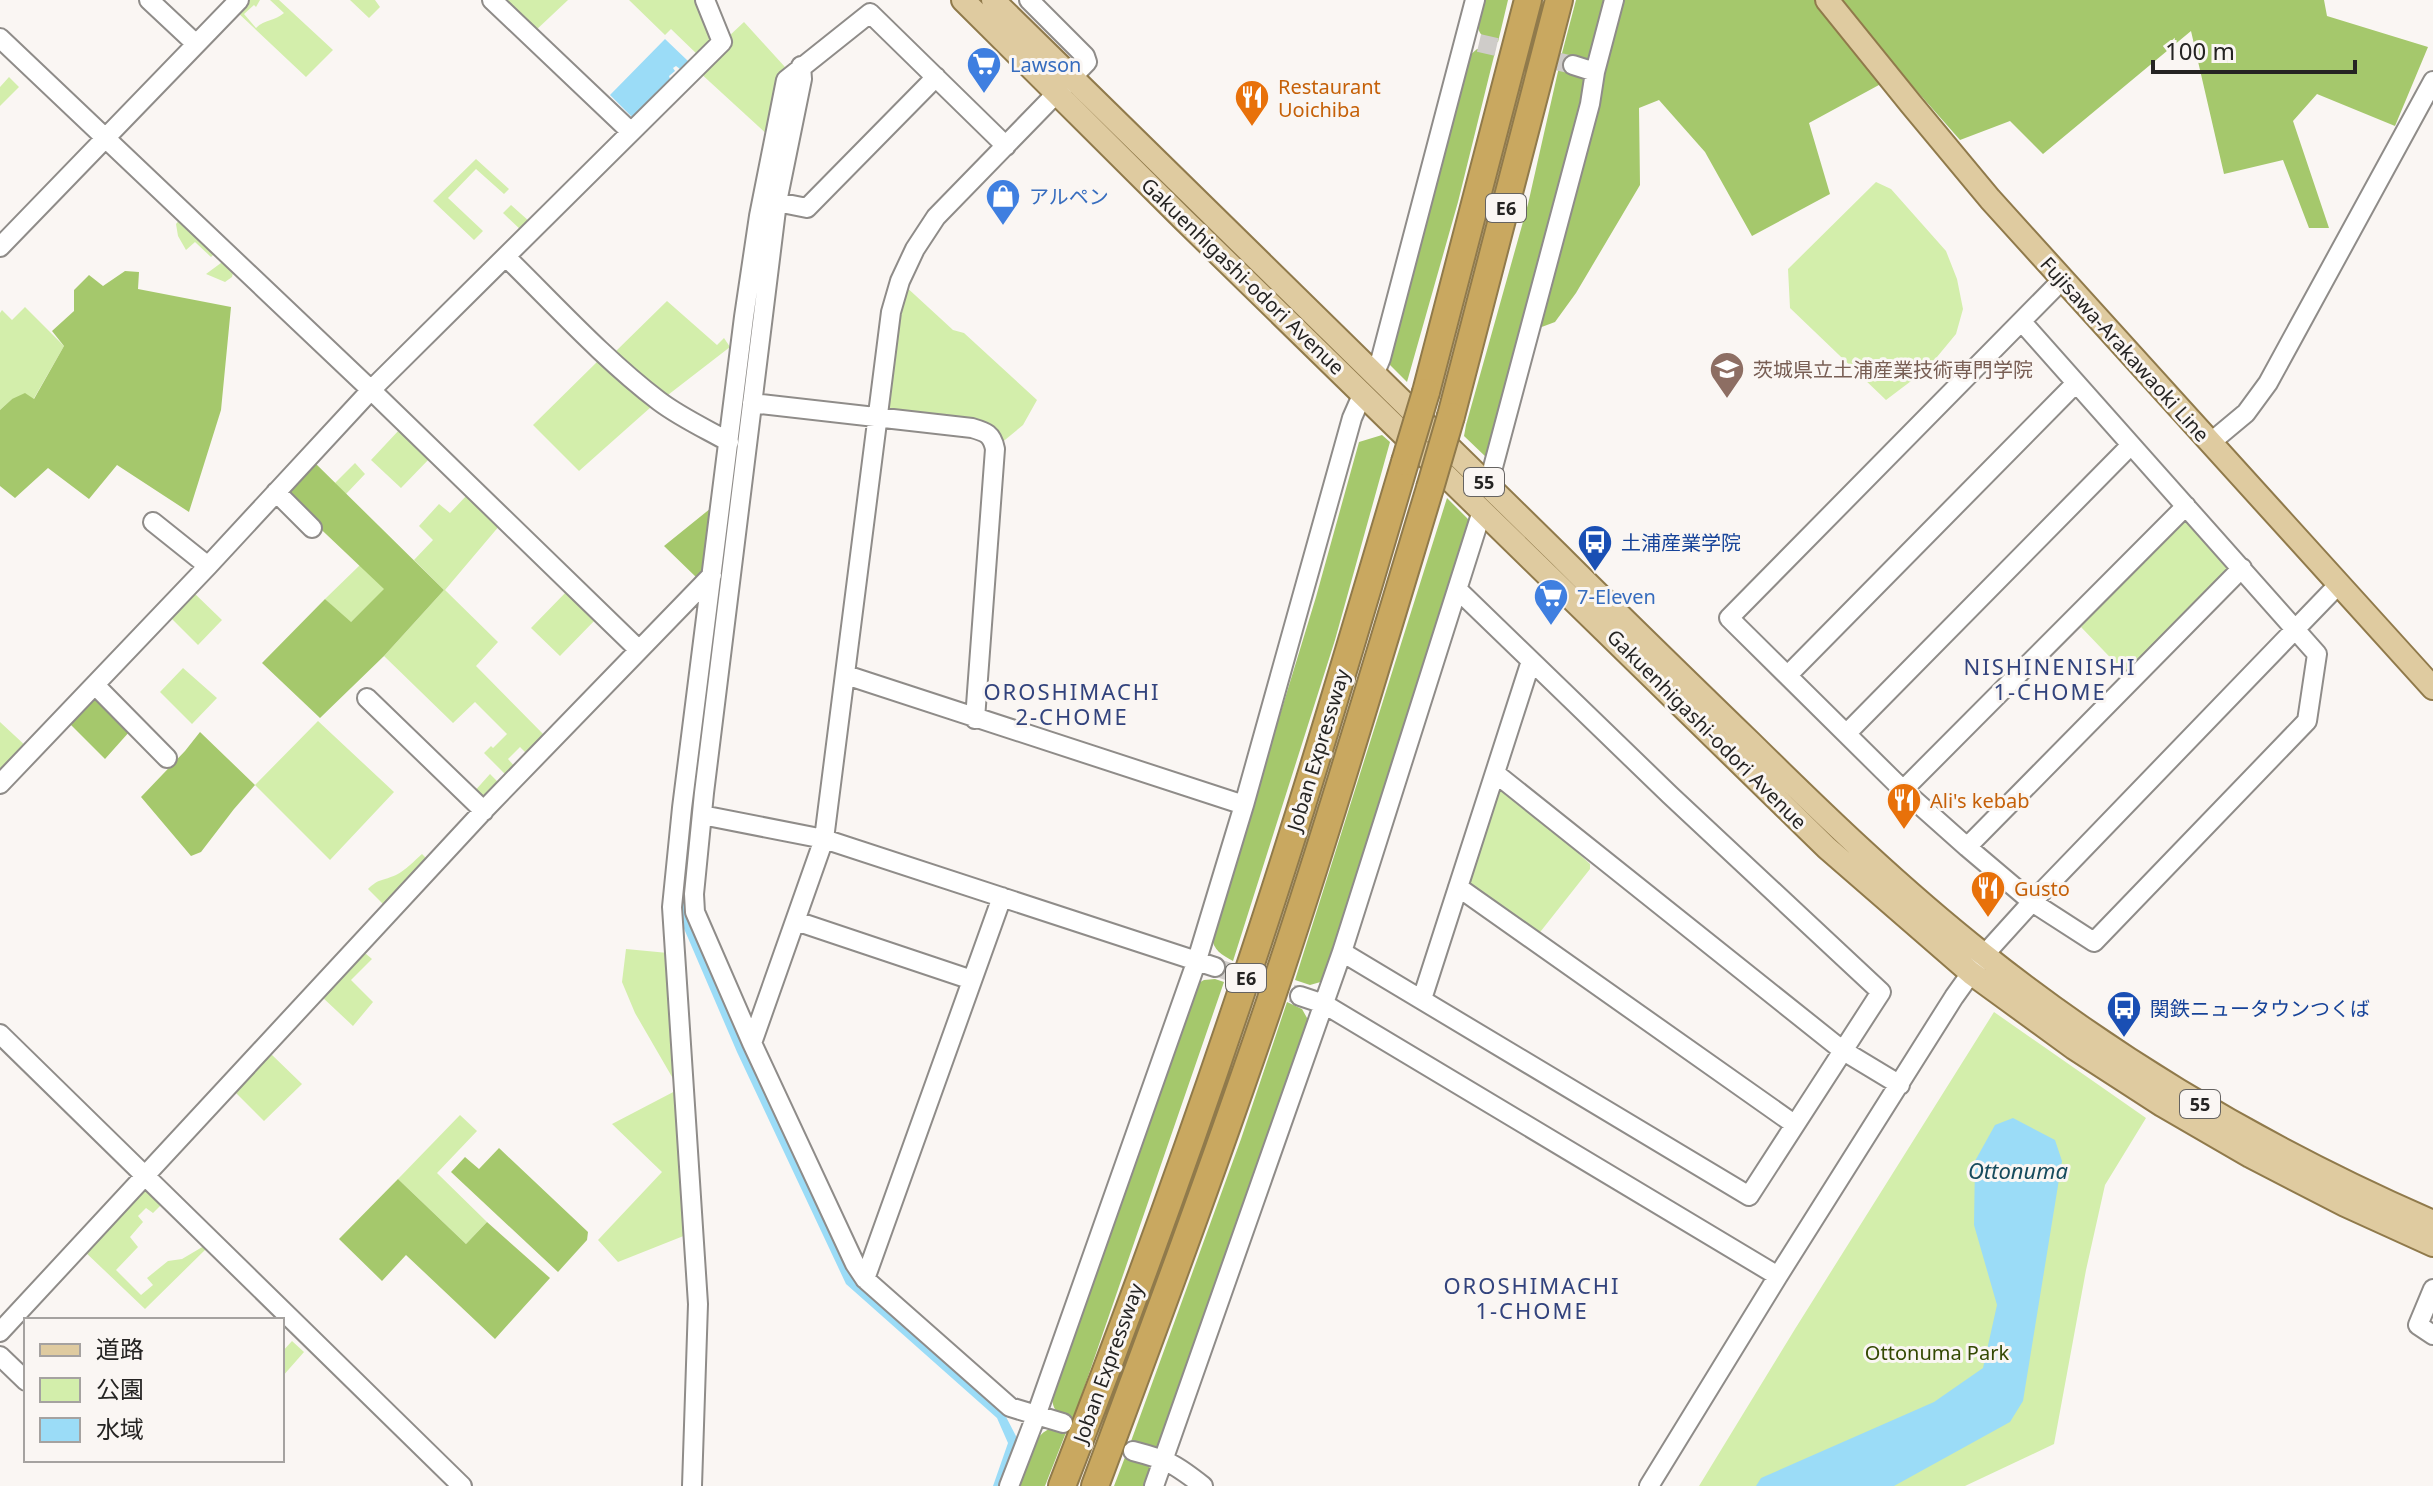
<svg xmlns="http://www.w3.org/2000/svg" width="2433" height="1486" viewBox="0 0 2433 1486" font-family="'Noto Sans','Noto Sans JP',sans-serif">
<rect width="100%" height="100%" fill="#faf6f3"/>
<path fill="#d3eeab" d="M246,0H260L256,7L254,5L244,14L256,28C265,19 275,21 284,13L270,0H279L333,50L306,77L236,11Z
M350,0H375L380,7L369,18Z
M500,0H568L534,32Z
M629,0H699L713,36L712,43L700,57L671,29L665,35Z
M744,22L785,67L770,137L698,71L728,37Z
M9,77L19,87L0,106V87Z
M476,159L509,189L504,194L476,169L448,198L483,231L474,240L433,201Z
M1876,182L1891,189L1946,251L1957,279L1963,309L1956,334L1927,369L1886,400L1790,308L1788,269Z
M511,205L530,222L522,231L503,213Z
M181,218L217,251L211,257L195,242L186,250L178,236L176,224Z
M225,260L234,269L232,277L225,282L206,274Z
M903,284L953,330L964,333L1037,400L1023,425L1000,444L883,412Z
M667,301L717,345L724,338L730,347L664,398L614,353Z
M25,307L64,346L33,400L12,399L0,410V313L2,310L12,320Z
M600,359L651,407L579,471L533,425Z
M400,429L430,458L401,488L371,460Z
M355,463L365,474L346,494L335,483Z
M467,495L500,525L445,590L498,642L476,666L547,738L529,756L520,747L508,759L516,768L507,776L484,753L491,746L493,748L507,734L475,702L453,723L384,656L444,590L414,560L433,540L419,526L439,504L450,513Z
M2186,512L2239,571L2126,674L2081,627Z
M360,565L385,589L350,623L325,599Z
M568,590L597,618L560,656L531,628Z
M193,592L222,620L198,645L169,616Z
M183,668L217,698L192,724L160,692Z
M318,721L394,792L330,860L255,785Z
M0,722L28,748L0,778Z
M490,774L502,786L488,800L472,794Z
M1496,777L1590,864V869L1537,936L1462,886Z
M422,854L430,862L385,906L368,889C379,878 383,881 396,875C406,870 414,861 422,854Z
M626,949L668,953L679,1089L686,1235L618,1262L598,1240L662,1172L612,1124L679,1089L635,1013L622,982Z
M361,952L365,953L372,959L351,980L373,1002L353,1026L321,996Z
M1994,1012L2146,1118L2105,1185L2086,1270L2054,1444L1965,1486H1699L1795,1329Z
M270,1053L302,1084L264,1121L234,1091Z
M460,1115L477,1131L437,1173L487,1222L466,1244L398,1179Z
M142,1188H148L163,1203L153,1213L146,1208L138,1216L143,1222L130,1237L138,1247L116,1270L141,1295L153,1285L147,1278L168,1261L182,1259L204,1246L207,1248L145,1309L83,1250Z
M292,1341L304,1352L282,1377V1352Z"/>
<path fill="#a5c86c" d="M1483,0H1508L1498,42C1470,37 1478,21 1483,0Z
M1576,0H1607C1604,13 1597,55 1586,60C1578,64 1569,60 1561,57Z
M1621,0H2324L2327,16L2428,47L2395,126L2317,94L2293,121L2329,228H2309L2283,160L2224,174L2191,31L2043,154L2010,121L1960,140L1901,73L1809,123L1830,194L1752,236L1705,152L1659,100L1639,108L1640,185L1576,293L1555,322L1539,328Z
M1477,49H1486L1495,52L1458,202L1407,382L1387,362L1469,56Z
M1559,67C1572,71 1582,71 1586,85L1487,458L1464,436L1466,425L1528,204Z
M125,271L139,272L138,289L231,307L221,410L189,512L117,465L89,499L48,468L15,498L0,486V410L12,399L25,393L34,399L64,346L52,331L74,311V290L89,275L103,286Z
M1382,435L1390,442L1335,640L1233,961C1222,955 1213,950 1212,937L1316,597L1359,442Z
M313,461L444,590L384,656L320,718L262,663L325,599L351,622L384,589L288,498L286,491Z
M1447,498L1472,523L1324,981L1310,985L1295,980Z
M716,504L707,572L698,579L664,546Z
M95,694L130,731L105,759L68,722Z
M200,732L255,785L234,809L201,852L191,856L141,797L185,751Z
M1215,979L1224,982L1073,1420C1061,1416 1053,1413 1052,1398L1072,1334L1195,985L1204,980Z
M1287,1002L1302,1009L1311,1025L1160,1448L1150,1451L1130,1444L1241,1139Z
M499,1148L588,1232L587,1240L558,1272L451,1172L465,1157L479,1169Z
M398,1179L466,1244L487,1222L550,1278L495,1339L406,1255L382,1281L339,1239Z
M1055,1427L1067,1430L1045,1486H1018C1026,1466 1031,1432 1055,1427Z
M1127,1452L1148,1463L1152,1474L1148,1486H1114Z"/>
<path fill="#9bdcf7" d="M665,39L688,61L680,69L676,66L673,68L675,71L669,76L670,79L632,117L610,95Z
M790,88L687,903L855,1279L1003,1411L1019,1442L1003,1486H993L1008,1443L997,1418L846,1284L737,1052L679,917L678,904L761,233Z
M2013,1118L2055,1140L2062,1161L2023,1401L2010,1422L1894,1486H1756L1761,1478L1934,1402L1983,1368L1997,1305L1974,1225L1975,1161L1995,1125Z"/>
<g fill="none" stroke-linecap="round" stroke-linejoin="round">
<path stroke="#cfccc9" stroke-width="18" stroke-dasharray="18 9" stroke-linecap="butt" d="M1479,43L1573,65
M1215,967L1300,996"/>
<g stroke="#8f8c89" stroke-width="22">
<path id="minor" d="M149,0L196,44
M492,0L631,132
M0,38L371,390L639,650
M1573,65L1595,72
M801,66L802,79L777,202L704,793L694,894L695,912L752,1043L855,1264L865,1279L1010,1407L1063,1423
M777,202L807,208L936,77
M0,247L239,0
M506,257C556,306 604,359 659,401C680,417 706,429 729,442
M2022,322L2317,654L2307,721L2094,942L2032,902L1967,847L1903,790L1729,618L2062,280
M1374,375L1381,358L1475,0
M752,403L972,428C986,432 992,434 995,449L975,719
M2210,443L2246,413L2268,383L2433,81
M1488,486L1590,104L1595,72L1614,0
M276,492L312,528
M153,522L208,566
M846,675L1244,805
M1788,675L2076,383
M95,685L167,758
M367,698L484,811
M1847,733L2131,445
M1495,773L1842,1050L1900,1085
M0,784L208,566L371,390L722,42L705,0
M1903,790L2186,506
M702,815L824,839L1215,967
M1967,847L2242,568
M1458,887L1794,1124
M796,921L972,980
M1342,952L1749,1196L1881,992L1670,795L1458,590
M1300,996L1324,1004L1778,1276
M1422,999L1531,661
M0,1034L462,1486
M752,1043L824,839L891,312L900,281L915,249L936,217L1087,62L1085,56L1029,0
M865,1279L1002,897
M2433,1289L2418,1325L2433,1335
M0,1332L486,808L712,575
M0,1356L26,1381
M1133,1451C1168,1460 1175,1464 1203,1486
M692,1486L698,1304L672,907L682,808L744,317L759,216L786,80L870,13L1006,146
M1009,1486L1036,1416L1197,960L1244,805L1352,418L1363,393
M1154,1486L1342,952L1482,511
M1649,1486L1778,1276L1954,997L1984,955L2032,902L2338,585"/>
</g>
<g stroke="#907a4b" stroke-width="26">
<path id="major" d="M963,0L1182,218L1827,848L1971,973L2074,1048L2162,1105L2250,1156L2345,1205L2433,1245
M993,0C1182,184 1370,370 1559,555C1622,618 1686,680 1750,742C1825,816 1901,889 1983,954C2121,1064 2272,1152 2433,1222
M1827,0L1911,104L1990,199L2433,688"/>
</g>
<g stroke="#907a4b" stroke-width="30">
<path id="highway" d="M1426,392L1528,0
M1451,416L1559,0
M1062,1486C1125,1324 1185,1160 1240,996C1300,819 1352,641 1405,462
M1095,1486C1155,1325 1215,1164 1270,1002C1327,832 1378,660 1430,488"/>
</g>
<use href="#minor" stroke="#fff" stroke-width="18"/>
<use href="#major" stroke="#dfcba0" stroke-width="22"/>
<use href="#highway" stroke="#c9a860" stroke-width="26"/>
<g stroke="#907a4b" stroke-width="30" stroke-linecap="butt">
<path id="highway-bridge" d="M1405,462L1426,392
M1430,488L1451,416"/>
</g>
<use href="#highway-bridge" stroke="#c9a860" stroke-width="26"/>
</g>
<defs>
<g id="supermarket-pin" transform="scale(1.8)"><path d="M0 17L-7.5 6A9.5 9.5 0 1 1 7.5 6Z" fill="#3f7fe0" stroke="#faf6f3"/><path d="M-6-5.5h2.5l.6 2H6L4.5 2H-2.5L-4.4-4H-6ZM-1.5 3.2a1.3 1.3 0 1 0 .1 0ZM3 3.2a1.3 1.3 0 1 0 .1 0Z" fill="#fff"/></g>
<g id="restaurant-pin" transform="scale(1.8)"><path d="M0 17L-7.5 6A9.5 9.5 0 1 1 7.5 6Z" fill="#e8710a" stroke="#faf6f3"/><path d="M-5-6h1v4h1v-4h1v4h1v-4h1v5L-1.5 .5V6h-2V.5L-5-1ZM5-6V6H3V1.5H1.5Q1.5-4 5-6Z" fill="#fff"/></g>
<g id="shop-pin" transform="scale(1.8)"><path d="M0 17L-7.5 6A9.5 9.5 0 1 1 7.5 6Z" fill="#3f7fe0" stroke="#faf6f3"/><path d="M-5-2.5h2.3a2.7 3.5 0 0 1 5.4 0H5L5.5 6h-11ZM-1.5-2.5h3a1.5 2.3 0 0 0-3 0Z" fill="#fff"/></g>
<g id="university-pin" transform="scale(1.8)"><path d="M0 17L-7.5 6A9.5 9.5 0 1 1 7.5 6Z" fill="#8d6e63" stroke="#faf6f3"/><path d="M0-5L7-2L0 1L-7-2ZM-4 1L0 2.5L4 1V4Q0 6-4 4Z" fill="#fff"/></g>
<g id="bus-pin" transform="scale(1.8)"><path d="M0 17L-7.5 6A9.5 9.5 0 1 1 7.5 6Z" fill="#1a4fb4" stroke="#faf6f3"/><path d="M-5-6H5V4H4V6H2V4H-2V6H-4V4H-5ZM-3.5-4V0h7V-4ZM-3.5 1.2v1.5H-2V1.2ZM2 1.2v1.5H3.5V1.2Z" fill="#fff"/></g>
</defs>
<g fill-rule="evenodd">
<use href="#supermarket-pin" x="984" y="64"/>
<use href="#restaurant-pin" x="1252" y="97"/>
<use href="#shop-pin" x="1003" y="196"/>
<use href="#university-pin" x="1727" y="369"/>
<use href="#bus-pin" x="1595" y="542"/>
<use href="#supermarket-pin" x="1551" y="596"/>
<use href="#restaurant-pin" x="1904" y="800"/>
<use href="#restaurant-pin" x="1988" y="888"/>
<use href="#bus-pin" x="2124" y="1008"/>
</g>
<g text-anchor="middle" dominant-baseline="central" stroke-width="6" stroke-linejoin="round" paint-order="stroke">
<g fill="#faf6f3" stroke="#656361" stroke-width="2">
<rect x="1486" y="194" width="40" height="28" rx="6"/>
<rect x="1464" y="468" width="40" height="28" rx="6"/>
<rect x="1226" y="964" width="40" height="28" rx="6"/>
<rect x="2180" y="1090" width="40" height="28" rx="6"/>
</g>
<g font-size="18" font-weight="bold" fill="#252423">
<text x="1506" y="208">E6</text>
<text x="1484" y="482">55</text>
<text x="1246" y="978">E6</text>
<text x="2200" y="1104">55</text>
</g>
<g font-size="20" fill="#366cbe" stroke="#faf6f3" text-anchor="start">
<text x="1010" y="64">Lawson</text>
<text x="1029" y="196">アルペン</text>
<text x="1577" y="596">7-Eleven</text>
</g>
<g font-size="20" fill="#c56008" stroke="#faf6f3" text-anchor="start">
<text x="1278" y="86">Restaurant<tspan x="1278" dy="23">Uoichiba</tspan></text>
<text x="1930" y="800">Ali's kebab</text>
<text x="2014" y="888">Gusto</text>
</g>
<g font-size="20" fill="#252423" stroke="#faf6f3">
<text transform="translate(1243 276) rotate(44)">Gakuenhigashi-odori Avenue</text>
<text transform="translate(2125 349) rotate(48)">Fujisawa-Arakawaoki Line</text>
<text transform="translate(1707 729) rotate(45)">Gakuenhigashi-odori Avenue</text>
<text transform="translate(1318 750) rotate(-73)">Joban Expressway</text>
<text transform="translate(1108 1363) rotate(-70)">Joban Expressway</text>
</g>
<g font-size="20" fill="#785e54" stroke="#faf6f3" text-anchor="start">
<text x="1753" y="369">茨城県立土浦産業技術専門学院</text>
</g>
<g font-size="20" fill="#164399" stroke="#faf6f3" text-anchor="start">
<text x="1621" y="542">土浦産業学院</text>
<text x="2150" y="1008">関鉄ニュータウンつくば</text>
</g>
<g font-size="20" fill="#344903" stroke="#faf6f3">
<text x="1937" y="1352">Ottonuma Park</text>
</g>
<g font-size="22" letter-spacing="2" fill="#32437d" stroke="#faf6f3">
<text x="2050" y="666">NISHINENISHI<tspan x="2050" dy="25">1-CHOME</tspan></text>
<text x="1072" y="691">OROSHIMACHI<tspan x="1072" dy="25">2-CHOME</tspan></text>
<text x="1532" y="1285">OROSHIMACHI<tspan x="1532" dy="25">1-CHOME</tspan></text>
</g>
<g font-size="22" font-style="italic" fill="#164b5d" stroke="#faf6f3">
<text x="2018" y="1170">Ottonuma</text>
</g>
</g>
<rect x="24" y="1318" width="260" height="144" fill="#faf6f3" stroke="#a5a2a0" stroke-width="2"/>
<rect x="40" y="1344" width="40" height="12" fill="#dfcba0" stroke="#a5a2a0" stroke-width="2"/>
<text x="96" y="1358" font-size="24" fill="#252423">道路</text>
<rect x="40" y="1378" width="40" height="24" fill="#d3eeab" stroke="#a5a2a0" stroke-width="2"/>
<text x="96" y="1398" font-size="24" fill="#252423">公園</text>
<rect x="40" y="1418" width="40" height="24" fill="#9bdcf7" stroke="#a5a2a0" stroke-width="2"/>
<text x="96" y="1438" font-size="24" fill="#252423">水域</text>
<path d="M2153 60v12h202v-12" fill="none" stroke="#252423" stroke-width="4"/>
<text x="2165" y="60" font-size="24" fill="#252423" stroke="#faf6f3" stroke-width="6" paint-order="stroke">100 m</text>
</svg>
